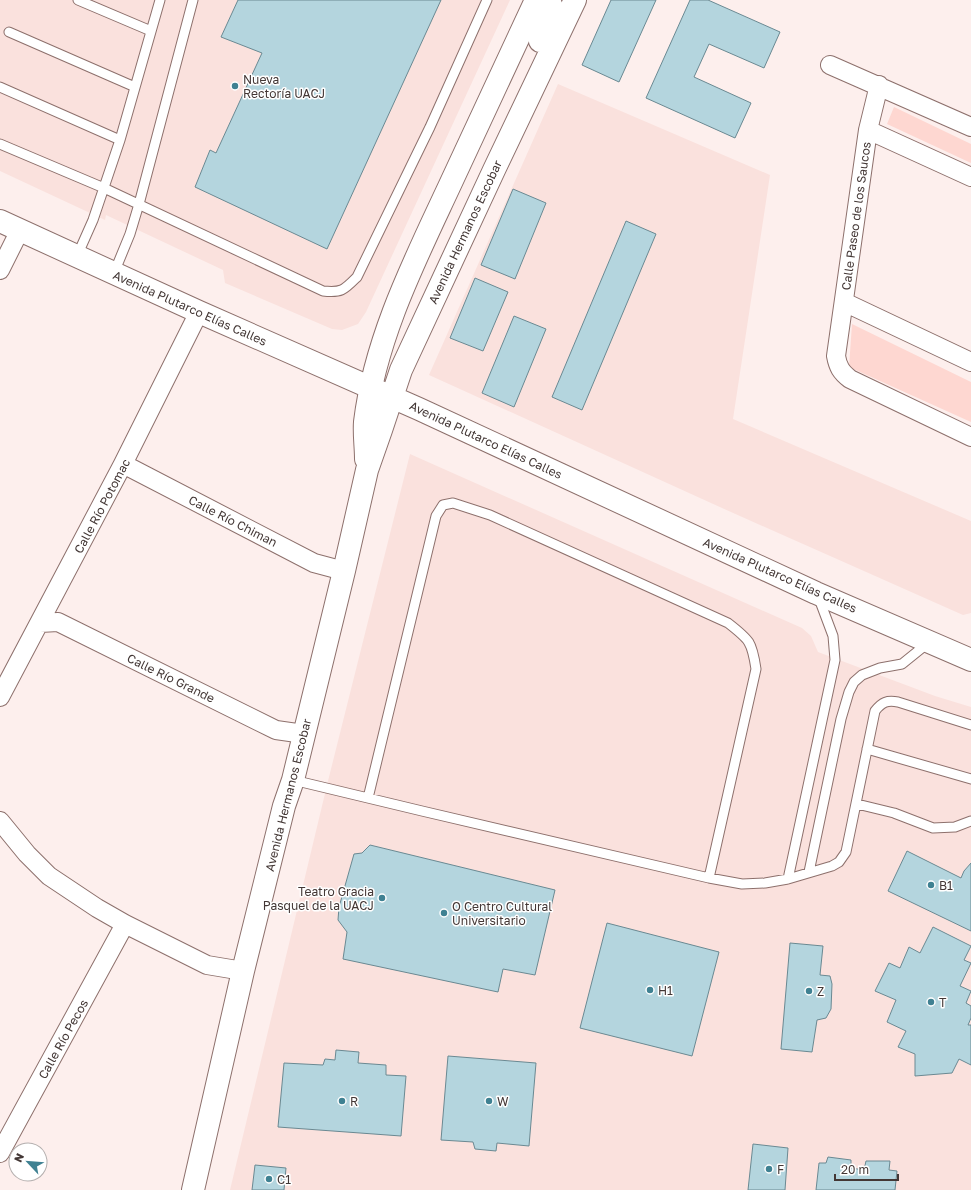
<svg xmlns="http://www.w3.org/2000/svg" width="971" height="1190" viewBox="0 0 971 1190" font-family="'Golos Text',sans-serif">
<rect width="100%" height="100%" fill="#fdefed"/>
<path fill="#fae1dd" d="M0,0H510L366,312L358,324L342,330L332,329L225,283L223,270L106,215L105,220L0,171Z
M558,84L770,175L733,419L971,521V613L963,615L722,508L429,375Z
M410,454L802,628L811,636L818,652L935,696L971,707V1190H230L328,781Z"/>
<path fill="#fed7d1" d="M894,107L971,144V163L887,124Z
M852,324L971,382V422L849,367Z"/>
<path fill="#b4d5de" stroke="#6a8992" d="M238,0H441L327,249L195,187L210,150L216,153L262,53L221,37Z
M611,0H656L619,82L582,65Z
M690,0H708L780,32L764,68L709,44L694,77L751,103L735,138L646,98Z
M513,189L546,203L515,279L481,265Z
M626,221L656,234L582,410L552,397Z
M475,278L508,292L483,351L450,338Z
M514,316L546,329L514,407L482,393Z
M370,845L555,890L535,975L503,969L498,992L343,959L347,932L338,920L339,907L354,854L362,853Z
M907,851L961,878L964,871L971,863V931L888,891Z
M607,923L719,952L692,1056L580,1028Z
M933,927L971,946L964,960L971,963L960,986L971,991L966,1003L971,1006V1018L968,1025H971V1065L959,1059L952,1073L915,1076V1054L898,1047L906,1031L887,1022L896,1000L875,991L889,963L900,968L909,947L920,953Z
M790,943L823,946L820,975L830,976L832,984L831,1009L826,1018L817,1020L812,1052L781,1049Z
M336,1050L359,1052L358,1063L386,1065V1075L406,1076L401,1136L278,1127L284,1063L323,1065L325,1059L335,1060Z
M448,1056L536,1063L529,1146L497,1143L496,1151L475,1149L473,1142L441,1140Z
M753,1144L788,1148L785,1190H748Z
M828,1157L851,1160V1168L864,1170L866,1161H890L889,1170L897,1171L895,1190H816L819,1163H826Z
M255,1165L286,1168L284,1190H252Z"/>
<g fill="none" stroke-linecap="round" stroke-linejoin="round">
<g stroke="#8d706c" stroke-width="11">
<path id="service" d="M78,0L151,31
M9,32L135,87
M0,87L120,140
M0,144L104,188L323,291C342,293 344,290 357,277L430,127L487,0
M77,256L93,220L120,140L160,0
M114,273L130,234L139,204L193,0
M867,749L971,779
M293,780L422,811L709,878L742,884L765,883L788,879L832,866L839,862L846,852L875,711C882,702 887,700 898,702L971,725
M368,798L436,516L443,505L453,503L490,515L728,623C750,640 752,642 756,669L709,878
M857,804L894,813L933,828L955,827L971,821
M809,872L841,719L849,692L854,682L862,675L880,668L902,664L928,643
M788,879L835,660L833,636L818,596"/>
</g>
<g stroke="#8d706c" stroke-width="20">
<path id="minor" d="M830,65L971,127
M879,85L868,130L836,356C838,367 841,372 850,379L971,437
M868,130L971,177
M0,270L20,230
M844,302L971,362
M123,464L314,563L344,571
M40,623L58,622L276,730L304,734
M0,697L123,464L199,312
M0,821L27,854L49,876L97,908L125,924L207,965L243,971
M0,1153L125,924"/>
</g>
<g stroke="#8d706c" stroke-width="24">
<path id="primary" d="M540,41L551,17V5L544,0
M0,221L199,312L419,409L816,593L971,660
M366,459C366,447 364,434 365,422C375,339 414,262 449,187C478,124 507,62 536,0
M193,1190L243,971L284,806L293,780L344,571L367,470L381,430L401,370L494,170L575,0"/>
</g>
<use href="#service" stroke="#fff" stroke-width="9"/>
<use href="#minor" stroke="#fff" stroke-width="18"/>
<use href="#primary" stroke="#fff" stroke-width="22"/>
</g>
<g fill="#3f8192" stroke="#fff" stroke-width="1.5">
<circle cx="235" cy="86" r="4"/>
<circle cx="931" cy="885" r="4"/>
<circle cx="382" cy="898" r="4"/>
<circle cx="444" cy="913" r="4"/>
<circle cx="650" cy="990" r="4"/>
<circle cx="809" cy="991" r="4"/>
<circle cx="931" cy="1002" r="4"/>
<circle cx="342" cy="1101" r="4"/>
<circle cx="489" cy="1101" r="4"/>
<circle cx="769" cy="1169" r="4"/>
<circle cx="269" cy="1179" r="4"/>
</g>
<g text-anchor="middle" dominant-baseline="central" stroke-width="3" stroke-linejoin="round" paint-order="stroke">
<g font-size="12" fill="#433735" stroke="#fff" text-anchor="start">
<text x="243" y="79">Nueva<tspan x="243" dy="14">Rectoría UACJ</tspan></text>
<text x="939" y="885">B1</text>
<text x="374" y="891" text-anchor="end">Teatro Gracia<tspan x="374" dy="14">Pasquel de la UACJ</tspan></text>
<text x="452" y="906">O Centro Cultural<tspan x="452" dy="14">Universitario</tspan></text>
<text x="658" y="990">H1</text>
<text x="817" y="991">Z</text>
<text x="939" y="1002">T</text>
<text x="350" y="1101">R</text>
<text x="497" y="1101">W</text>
<text x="777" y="1169">F</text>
<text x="277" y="1179">C1</text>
</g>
<g font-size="12" fill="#433735" stroke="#fff">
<text transform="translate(856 216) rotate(-82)">Calle Paseo de los Saucos</text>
<text transform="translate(465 232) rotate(-65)">Avenida Hermanos Escobar</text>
<text transform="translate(190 308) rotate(24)">Avenida Plutarco Elías Calles</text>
<text transform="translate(486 440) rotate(25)">Avenida Plutarco Elías Calles</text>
<text transform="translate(102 506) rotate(-62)">Calle Río Potomac</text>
<text transform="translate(233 521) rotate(27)">Calle Río Chiman</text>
<text transform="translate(780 575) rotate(24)">Avenida Plutarco Elías Calles</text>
<text transform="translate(171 678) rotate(26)">Calle Río Grande</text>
<text transform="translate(288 795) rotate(-76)">Avenida Hermanos Escobar</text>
<text transform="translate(63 1039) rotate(-61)">Calle Río Pecos</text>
</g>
</g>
<g transform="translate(28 1162) rotate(296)"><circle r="19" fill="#ffffff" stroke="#b4afae"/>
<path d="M0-3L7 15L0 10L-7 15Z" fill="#3f8192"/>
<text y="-6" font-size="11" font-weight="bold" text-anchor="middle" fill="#433735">N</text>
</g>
<path d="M835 1174v6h63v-6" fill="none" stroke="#433735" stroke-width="2"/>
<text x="841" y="1174" font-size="12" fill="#433735" stroke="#ffffff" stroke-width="3" paint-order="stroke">20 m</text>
</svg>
